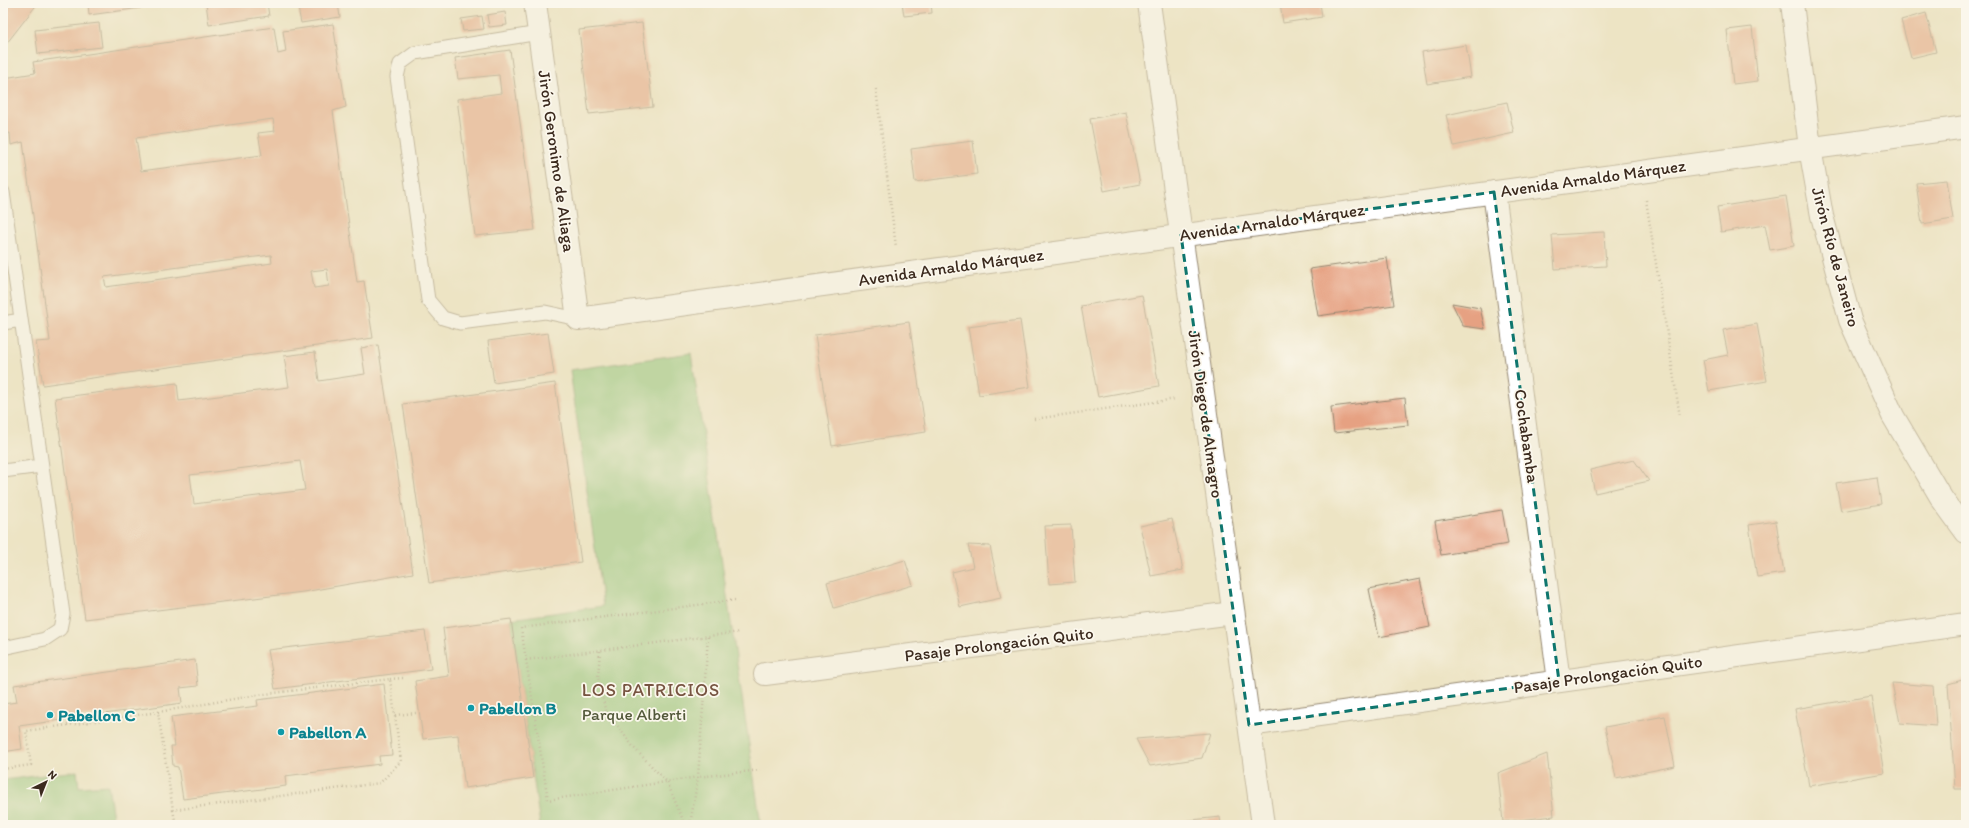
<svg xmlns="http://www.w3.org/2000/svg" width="1969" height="828" viewBox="0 0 1969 828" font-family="Itim,sans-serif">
<rect width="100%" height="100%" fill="#fbf7ec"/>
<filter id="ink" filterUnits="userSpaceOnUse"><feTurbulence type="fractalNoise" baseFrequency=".025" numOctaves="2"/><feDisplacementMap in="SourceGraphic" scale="8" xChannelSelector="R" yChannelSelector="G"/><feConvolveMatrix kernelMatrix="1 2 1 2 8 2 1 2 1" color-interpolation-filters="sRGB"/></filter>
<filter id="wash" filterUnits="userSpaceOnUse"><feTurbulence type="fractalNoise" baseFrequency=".012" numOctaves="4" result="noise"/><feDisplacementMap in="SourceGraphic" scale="16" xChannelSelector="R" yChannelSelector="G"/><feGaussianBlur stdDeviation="0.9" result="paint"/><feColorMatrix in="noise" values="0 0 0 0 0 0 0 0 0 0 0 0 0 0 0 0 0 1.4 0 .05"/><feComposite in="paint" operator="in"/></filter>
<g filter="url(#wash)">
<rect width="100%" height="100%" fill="#ede4c4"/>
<path fill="#89c479" stroke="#62774c" d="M691,353L761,825H540L511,619L603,606L570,370Z
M77,771L79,787L108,785L114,825H3V780Z"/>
<g id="blocks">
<path fill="#e6a182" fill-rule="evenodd" d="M3,3H38L3,48Z
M88,3H140L141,8L89,15Z
M206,3H267L269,16L209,25Z
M297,3H338L340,17L301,23Z
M902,3H931L932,13L904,16Z
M1280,3H1320L1322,17L1283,23Z
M505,12L507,25L489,27L487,15Z
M1926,13L1936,52L1911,58L1901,20Z
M482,16L484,29L463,31L461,19Z
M99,23L102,47L38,54L35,30Z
M642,23L653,107L589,114L579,30Z
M333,24L346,107L333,111L357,282L364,281L373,338L43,385L36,342L50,341L23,142L11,145L10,133L3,134V98H7L4,78L35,73L33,62L274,27L278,54L286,52L283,31ZM273,119L275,131L258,133L262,155L141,171L136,138ZM271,255L272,263L106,287L104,277ZM327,269L329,286L314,288L311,271Z
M1752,27L1758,81L1733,84L1727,30Z
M1466,45L1471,77L1427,84L1422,52Z
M510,50L535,230L475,236L457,99L501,93L499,75L458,79L455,58Z
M1507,102L1514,133L1454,146L1446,115Z
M1126,112L1140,184L1104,191L1090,119Z
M973,141L977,174L915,182L911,149Z
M1947,180L1953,219L1922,224L1916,183Z
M1786,196L1794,246L1770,250L1765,225L1721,232L1717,207Z
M1604,232L1606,266L1555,269L1552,235Z
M1387,258L1394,305L1318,316L1310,269Z
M1142,295L1159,386L1098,397L1081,306Z
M1452,303L1480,308L1485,329L1463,326Z
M1020,320L1030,387L979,395L968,327Z
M909,322L926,432L832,446L815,335Z
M1757,324L1767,381L1709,391L1703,360L1728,355L1723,330Z
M548,333L554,374L494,383L488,341Z
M378,345L413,573L303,592L85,619L55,398L177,383L179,401L289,387L284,356L315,352L319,381L365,374L361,348ZM300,461L305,490L194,504L190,475Z
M555,383L581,562L429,583L403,404Z
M1405,398L1408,425L1334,433L1331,407Z
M1634,460L1649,481L1595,493L1590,470Z
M1877,477L1881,504L1841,511L1836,483Z
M1502,510L1508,544L1441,555L1435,521Z
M1172,519L1183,570L1151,576L1140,526Z
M1776,521L1784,573L1757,577L1749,525Z
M1071,525L1075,582L1049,584L1045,526Z
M968,545L990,546L1001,598L960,607L952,572L973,567Z
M905,560L913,585L834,608L827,583Z
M1420,579L1430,627L1379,637L1369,589Z
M511,619L533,778L465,788L458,735L423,739L415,681L449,676L443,628Z
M425,631L431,669L275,689L268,650Z
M195,660L198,686L180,688L182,703L19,726L22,749L3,752V704L17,702L14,685Z
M1966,679V789H1955L1948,684Z
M1892,683L1933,686L1936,726L1900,723Z
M384,684L392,755L379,756L380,764L285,776L286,786L183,799L178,767L173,766L171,746H175L171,717L258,706L257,700Z
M1871,696L1884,773L1809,786L1795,709Z
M1665,716L1675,766L1616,778L1605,727Z
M1210,733L1202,758L1150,766L1136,739Z
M1547,754L1554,816L1503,822L1498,773Z
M1220,817L1221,825H1182V821Z"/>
</g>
</g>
<g filter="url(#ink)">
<use href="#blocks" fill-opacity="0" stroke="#948771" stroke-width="1"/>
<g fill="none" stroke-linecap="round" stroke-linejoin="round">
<g stroke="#948771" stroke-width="15">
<path id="service" d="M539,33L415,53L400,64L397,77L428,300L443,318L460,323L545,312L578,319
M3,192L63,614L60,629L45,639L3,648
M3,323L21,320
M3,471L41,466"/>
</g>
<g stroke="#948771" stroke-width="24">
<path id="minor" d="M535,3L578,319L1966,127
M1149,3L1263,825
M1792,3L1810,148L1822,216L1850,320L1893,416L1942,499L1966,532
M1494,192L1559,681
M765,674L1233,613
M1249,725L1966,624"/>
</g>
<path stroke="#948771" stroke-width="2.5" stroke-dasharray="1 3" stroke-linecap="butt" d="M876,89L896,247
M1646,200L1680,417
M1034,419L1176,399
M735,600L521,628L548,800L698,777L760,770
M600,651L598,677L605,709L634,748L667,782L685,825
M526,660L740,632
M390,679L403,678
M395,715L416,713
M3,769L31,765L26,731L158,712L257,695L390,679L401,761L380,783L173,810L158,712
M173,810L176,825
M690,825L698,777L708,637"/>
<use href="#service" stroke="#fff" stroke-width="13"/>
<use href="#minor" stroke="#fff" stroke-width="22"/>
</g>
</g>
<path d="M0 0H1969V828H0ZM1494,192L1559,681L1249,725L1181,235Z" fill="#ede4c4" fill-opacity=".55" fill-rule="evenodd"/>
<path fill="none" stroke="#0f766e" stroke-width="3" stroke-dasharray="8 5" stroke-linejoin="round" d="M1494,192L1559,681L1249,725L1181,235Z"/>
<g fill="#0f9aa8" stroke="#fbf7ec" stroke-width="1.5">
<circle cx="471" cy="708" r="4"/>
<circle cx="50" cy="715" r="4"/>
<circle cx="281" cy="732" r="4"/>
</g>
<g text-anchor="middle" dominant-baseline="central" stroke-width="3.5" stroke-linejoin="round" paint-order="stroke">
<g font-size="17" fill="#3b2a1e" stroke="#fbf7ec">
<text transform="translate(557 161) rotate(82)">Jirón Geronimo de Aliaga</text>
<text transform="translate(1593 178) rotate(-8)">Avenida Arnaldo Márquez</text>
<text transform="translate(1272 222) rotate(-8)">Avenida Arnaldo Márquez</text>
<text transform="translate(1836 257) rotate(75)">Jirón Río de Janeiro</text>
<text transform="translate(951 267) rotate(-8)">Avenida Arnaldo Márquez</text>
<text transform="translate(1206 414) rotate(82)">Jirón Diego de Almagro</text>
<text transform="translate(1527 436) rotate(82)">Cochabamba</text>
<text transform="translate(999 644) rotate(-7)">Pasaje Prolongación Quito</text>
<text transform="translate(1608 674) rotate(-8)">Pasaje Prolongación Quito</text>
</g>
<g font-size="17" font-weight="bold" fill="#0d838f" stroke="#fbf7ec" text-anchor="start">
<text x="479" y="708">Pabellon B</text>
<text x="58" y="715">Pabellon C</text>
<text x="289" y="732">Pabellon A</text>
</g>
<g font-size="17" fill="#525839" stroke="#fbf7ec">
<text x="634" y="714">Parque Alberti</text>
</g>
<g font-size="18" letter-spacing="1" fill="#775441" stroke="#fbf7ec">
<text x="651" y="690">LOS PATRICIOS</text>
</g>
</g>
<rect width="1969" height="828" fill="none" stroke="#fbf7ec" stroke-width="16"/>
<g transform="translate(46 782) rotate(43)" stroke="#fbf7ec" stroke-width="3" paint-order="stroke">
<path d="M0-3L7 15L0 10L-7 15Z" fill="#3b2a1e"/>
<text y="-6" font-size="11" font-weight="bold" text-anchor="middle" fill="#3b2a1e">N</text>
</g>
</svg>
